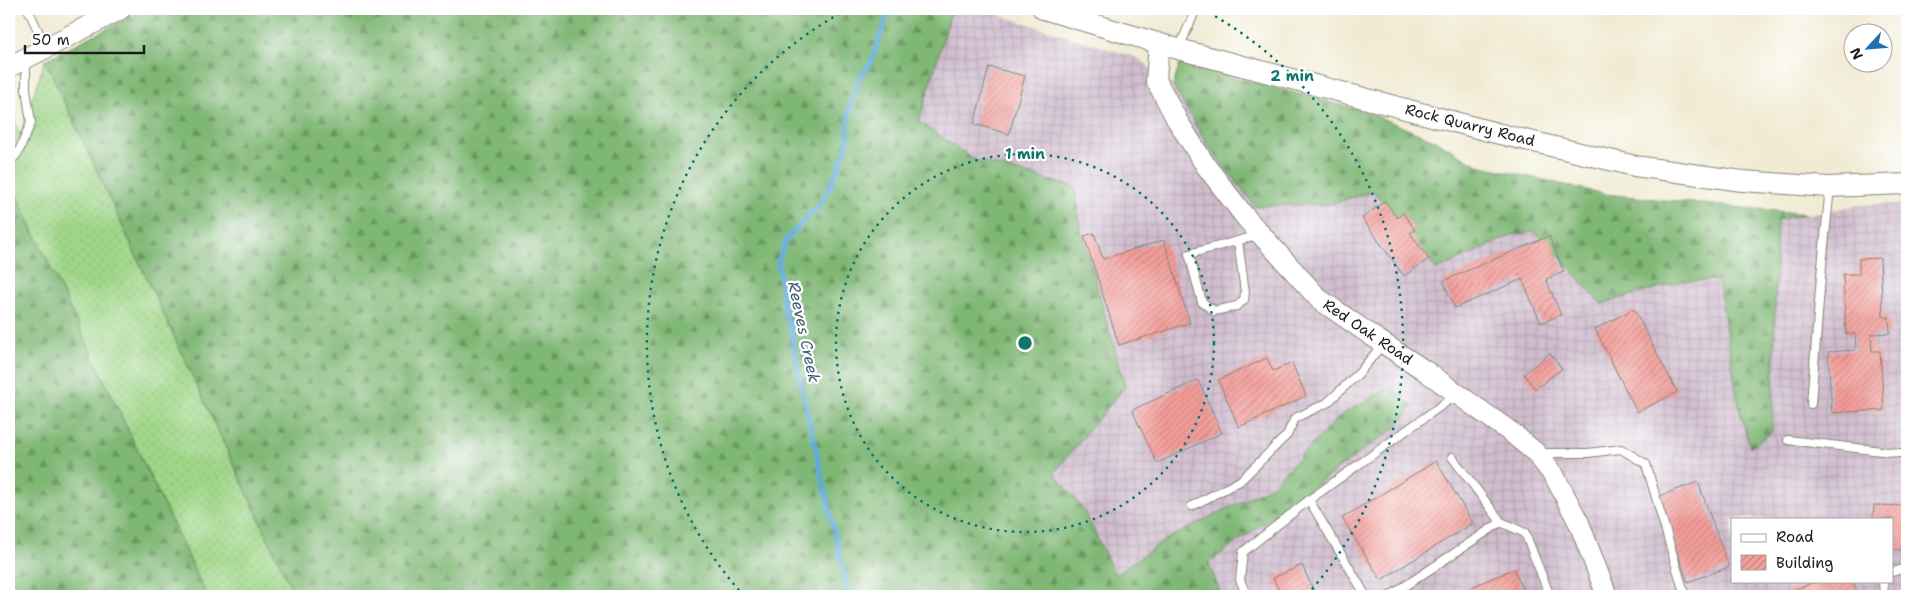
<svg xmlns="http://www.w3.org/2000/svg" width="1916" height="605" viewBox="0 0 1916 605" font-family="'Shantell Sans',sans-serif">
<defs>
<pattern id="industrial-grid" width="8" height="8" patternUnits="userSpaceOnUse" patternTransform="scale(1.25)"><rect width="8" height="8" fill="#d0bdce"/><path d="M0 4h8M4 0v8" fill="none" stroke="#b2a2b0"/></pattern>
<pattern id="grass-dots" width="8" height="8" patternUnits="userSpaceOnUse" patternTransform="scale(1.25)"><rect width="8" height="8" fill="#9fd688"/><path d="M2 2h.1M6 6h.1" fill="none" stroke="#88b775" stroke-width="1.8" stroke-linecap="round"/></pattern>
<pattern id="forest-firs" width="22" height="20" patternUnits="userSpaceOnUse" patternTransform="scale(1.25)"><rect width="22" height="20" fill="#7fb774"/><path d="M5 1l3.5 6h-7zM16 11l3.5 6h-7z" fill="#67945e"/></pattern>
<pattern id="building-hatch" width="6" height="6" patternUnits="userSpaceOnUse" patternTransform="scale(1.25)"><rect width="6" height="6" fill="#f49e9a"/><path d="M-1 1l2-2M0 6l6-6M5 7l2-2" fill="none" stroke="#c5807d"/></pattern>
</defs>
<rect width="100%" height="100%" fill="#fff"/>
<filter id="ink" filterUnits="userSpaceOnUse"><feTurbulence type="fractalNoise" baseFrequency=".02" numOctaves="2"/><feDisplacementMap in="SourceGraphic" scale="10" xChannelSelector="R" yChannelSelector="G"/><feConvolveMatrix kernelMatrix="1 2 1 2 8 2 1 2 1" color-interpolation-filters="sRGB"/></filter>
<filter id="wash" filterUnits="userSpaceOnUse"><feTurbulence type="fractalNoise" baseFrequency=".0096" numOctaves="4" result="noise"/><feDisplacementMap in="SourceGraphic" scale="20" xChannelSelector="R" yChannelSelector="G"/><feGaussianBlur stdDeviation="1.12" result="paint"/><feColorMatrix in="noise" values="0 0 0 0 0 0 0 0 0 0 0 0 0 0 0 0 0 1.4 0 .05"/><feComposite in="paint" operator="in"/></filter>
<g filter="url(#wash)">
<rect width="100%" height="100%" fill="#f0ebd2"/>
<path fill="url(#industrial-grid)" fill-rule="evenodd" d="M952,9H979L1138,58L1173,86L1207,144L1330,204L1374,191L1437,270L1514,234L1535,232L1553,249L1601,304L1683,281L1719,280L1739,407L1750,448L1772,432L1777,220L1859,205L1907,204V596H1222L1208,563L1298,496L1342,414L1270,487L1165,540L1115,575L1083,509L1054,473L1125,386L1081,230L1075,188L975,160L919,122ZM1732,519H1892V581H1732Z"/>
<path fill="url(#grass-dots)" stroke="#5e7952" d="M45,60L295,596H207L9,180V104L20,135Z"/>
<path fill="url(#forest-firs)" stroke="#4e6a48" d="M145,9H952L919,122L975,160L1075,187L1081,230L1125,386L1054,473L1083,509L1115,575L1165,540L1270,487L1342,414L1391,387L1413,406L1397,426L1208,563L1222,596H295L45,60Z
M1180,63L1367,112L1436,141L1478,165L1604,194L1806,214L1777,220L1772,432L1750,448L1739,407L1718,280L1683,281L1601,304L1553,249L1535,232L1514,234L1437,270L1374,191L1330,204L1255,206L1207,144L1173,86Z
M9,180L207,596H9Z"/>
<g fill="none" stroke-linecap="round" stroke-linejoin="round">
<path stroke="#61abd9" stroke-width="5" d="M849,596L797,366L791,328L785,315L778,262L786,240L818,206L830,186L847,147L849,111L859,78L871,62L890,9"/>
</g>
<g id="blocks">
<path fill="url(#building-hatch)" d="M989,67L1025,76L1009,134L974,124Z
M1385,201L1397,218L1403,213L1415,230L1410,233L1429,259L1404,276L1362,218Z
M1094,233L1103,259L1164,240L1190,323L1119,345L1084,236Z
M1549,236L1564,272L1546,279L1561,315L1541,323L1522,279L1455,308L1443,281Z
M1880,258L1883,317H1889L1890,333L1871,334L1872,351H1880L1884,410L1832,413L1828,352L1856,350L1855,334H1846L1843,274H1859V259Z
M1634,309L1677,392L1637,412L1595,329Z
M1550,353L1562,369L1535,389L1524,374Z
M1267,358L1273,371L1292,363L1306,396L1239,427L1218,380Z
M1198,380L1222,433L1157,463L1132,410Z
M1436,461L1473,523L1381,580L1342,518Z
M1698,482L1729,567L1688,582L1657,497Z
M1874,505L1907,506V550H1892V519H1873Z
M1302,565L1316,596H1282L1273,578Z
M1514,569L1525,596H1450Z
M1817,581H1853L1859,596H1778Z"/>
</g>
</g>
<g filter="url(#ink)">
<use href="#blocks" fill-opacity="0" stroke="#868477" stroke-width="1"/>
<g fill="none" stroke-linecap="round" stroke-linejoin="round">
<g stroke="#868477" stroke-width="10">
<path id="service" d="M28,9L46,48
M1179,48L1196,9
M9,163L18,153L31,123L26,89V60
M1238,241L1245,292L1244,300L1237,306L1214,311L1202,302L1189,254L1259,235
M1811,404L1821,276L1830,187
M1788,440L1907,454
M1540,453H1588L1621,449L1646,464L1685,596
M1192,506L1240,481L1287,435L1295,418L1327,403L1359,373L1382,345
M1501,522L1525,533L1550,596
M1892,572L1907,568
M1883,581L1884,596
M1247,596L1240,580L1243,552L1309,500
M1366,596L1309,500L1456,395
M1390,596L1501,522L1452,457"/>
</g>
<g stroke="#868477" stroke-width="22">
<path id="tertiary" d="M1043,9L1178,49L1500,134L1635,166L1742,181L1828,187L1907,184
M1159,44L1156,80L1177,120L1206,166L1246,218L1319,299L1372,336L1424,370L1512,433L1536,453L1555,477L1579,523L1607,596
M9,67L121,9"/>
</g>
<use href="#service" stroke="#fff" stroke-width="8"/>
<use href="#tertiary" stroke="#fff" stroke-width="20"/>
</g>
</g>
<g fill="none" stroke="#0f766e" stroke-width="2.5" stroke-dasharray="2.5 5">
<circle cx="1025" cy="343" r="189"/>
<path d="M744 596A378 378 0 0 1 848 9M1202 9A378 378 0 0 1 1306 596"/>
</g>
<g text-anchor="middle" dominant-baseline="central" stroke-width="4.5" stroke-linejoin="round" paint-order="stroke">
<g font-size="15" fill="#1c1c1c" stroke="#fff">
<text transform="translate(1470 125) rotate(14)">Rock Quarry Road</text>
<text transform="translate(1368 332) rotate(34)">Red Oak Road</text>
</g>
<g font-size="16" font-style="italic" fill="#3b5c71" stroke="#fff">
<text transform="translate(804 332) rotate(78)">Reeves Creek</text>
</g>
</g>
<circle cx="1025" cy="343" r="8" fill="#0f766e" stroke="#fff" stroke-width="2.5"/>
<g font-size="15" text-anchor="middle" font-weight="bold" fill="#0f766e" stroke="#fff" stroke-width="4.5" stroke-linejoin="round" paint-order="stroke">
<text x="1292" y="81">2 min</text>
<text x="1025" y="159">1 min</text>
</g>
<rect width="1916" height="605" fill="none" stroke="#fff" stroke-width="30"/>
<rect x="1731" y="518" width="162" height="65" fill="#ffffff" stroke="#a4a4a4"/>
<rect x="1741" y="534" width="25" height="8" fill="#ffffff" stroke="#a4a4a4"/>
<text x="1776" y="542" font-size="15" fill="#1c1c1c">Road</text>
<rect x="1741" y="555" width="25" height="15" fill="url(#building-hatch)" stroke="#a4a4a4"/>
<text x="1776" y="568" font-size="15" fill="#1c1c1c">Building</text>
<g transform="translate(1868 48) rotate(244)"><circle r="24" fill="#ffffff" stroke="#a4a4a4"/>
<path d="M0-4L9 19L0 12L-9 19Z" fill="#1f6fb2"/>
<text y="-8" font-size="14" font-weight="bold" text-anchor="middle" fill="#1c1c1c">N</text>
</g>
<path d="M25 45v8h119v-8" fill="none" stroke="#1c1c1c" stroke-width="2.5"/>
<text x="32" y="45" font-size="15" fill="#1c1c1c" stroke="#ffffff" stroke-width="4" paint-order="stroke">50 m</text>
</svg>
